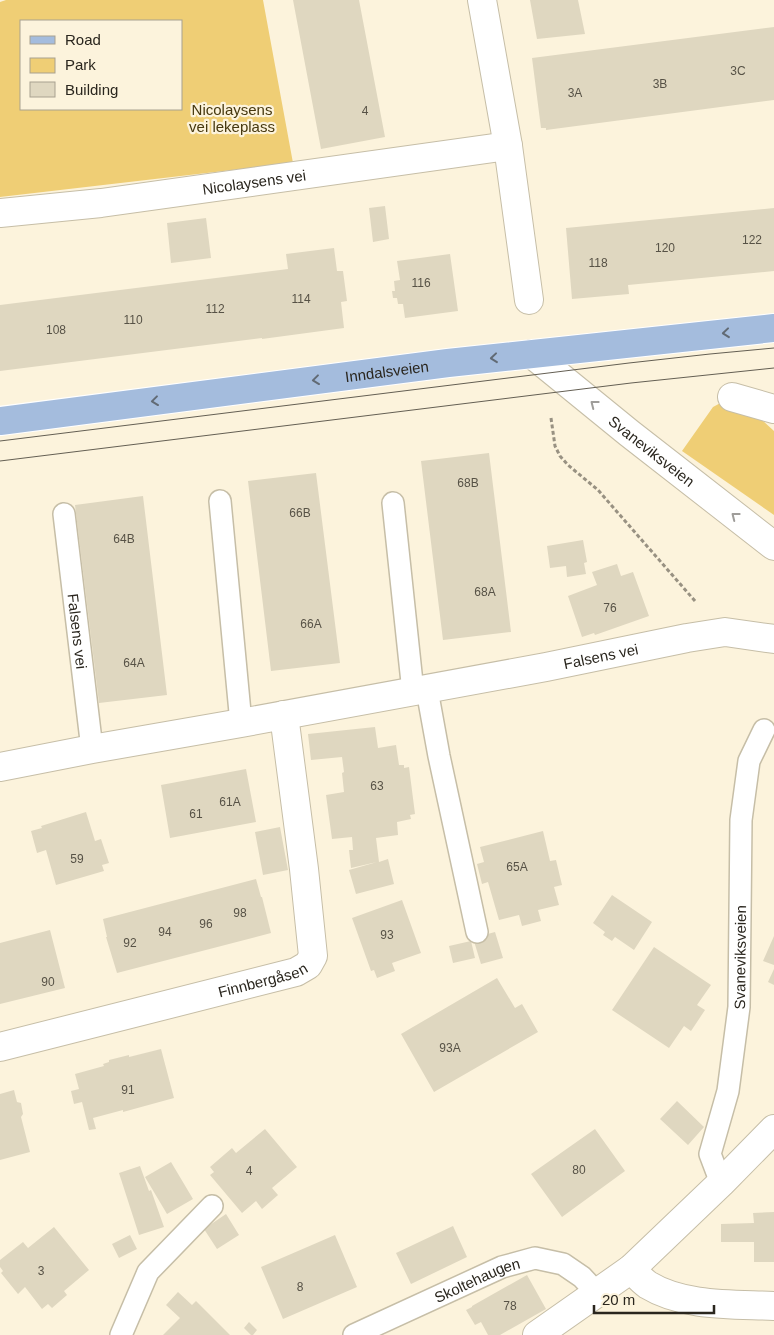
<svg xmlns="http://www.w3.org/2000/svg" width="774" height="1335" viewBox="0 0 774 1335" font-family="Arial,sans-serif">
<rect width="100%" height="100%" fill="#fcf3dc"/>
<path fill="#efce75" fill-rule="evenodd" d="M6,0H263L293,163L0,197V2ZM21,21H181V109H21Z
M726,400L748,407L774,431V515L682,451L713,407Z"/>
<path fill="#dfd7c0" d="M293,0H359L385,137L321,149Z
M530,0H578L585,34L537,39Z
M774,27V100L546,130V128H541L532,58Z
M385,206L389,239L373,242L369,208Z
M774,208V271L628,285L629,294L572,299L566,228Z
M206,218L211,258L171,263L167,223Z
M334,248L337,271H343L347,301L341,302L344,328L262,339V338L0,371V305L288,269L286,254Z
M450,254L458,311L405,318L403,304H398L397,298H393L392,291H395L394,281L400,280L397,261Z
M489,453L511,632L443,640L421,461Z
M316,473L340,663L271,671L248,481Z
M143,496L167,695L99,703L75,505Z
M583,540L587,562L584,563L586,574L567,577L566,566L550,568L547,546Z
M617,564L621,576L633,572L649,616L595,635L594,633L582,637L568,596L597,585L592,572Z
M375,727L378,748L396,745L399,765H404V768L409,767L415,814L410,815L411,819L397,822L398,835L376,838L379,862L388,859L394,884L356,894L349,870L377,862L351,868L349,850H353L352,837L332,839L326,795L344,792L342,773L344,772L342,757L311,760L308,734Z
M246,769L256,822L170,838L161,785Z
M86,812L95,841L101,839L109,863L102,865L104,871L56,885L46,850L37,853L31,831L42,828L41,826Z
M280,827L288,870L263,875L255,832Z
M543,831L550,861L556,860L562,885L554,887L559,905L538,910L541,921L522,926L519,915L499,920L488,882L482,884L477,864L484,862L480,847Z
M256,879L261,897H262L271,933L117,973L106,937H107L103,919Z
M612,895L652,922L634,950L615,937L612,941L603,935L605,932L593,923Z
M402,900L421,953L392,963L395,971L377,978L374,970L371,971L352,918Z
M50,930L65,988L0,1004V943Z
M495,932L503,958L481,964L473,938Z
M774,936V965L763,961Z
M471,941L475,958L453,963L449,946Z
M654,947L711,985L697,1005L705,1010L691,1031L684,1026L669,1048L612,1010Z
M774,969V985L768,982Z
M497,978L515,1008L522,1004L538,1032L434,1092L401,1034Z
M161,1049L174,1098L123,1112V1110L93,1118L96,1129L89,1130L82,1102L74,1104L71,1091L79,1089L75,1074L104,1066L103,1064L109,1062V1060L129,1055V1057Z
M14,1090L17,1102L21,1103L23,1114L21,1117L30,1152L0,1160V1094Z
M677,1101L704,1127L688,1145L660,1119Z
M265,1129L297,1167L272,1188L278,1195L262,1209L256,1201L242,1213L210,1175L214,1172L210,1167L232,1148L236,1153Z
M595,1129L625,1171L562,1217L531,1174Z
M171,1162L193,1199L167,1214L145,1177Z
M140,1166L149,1191L151,1190L164,1227L139,1235L119,1173Z
M774,1212V1262H754V1242H721V1224L754,1223L753,1213Z
M226,1214L239,1235L217,1249L204,1229Z
M453,1226L467,1257L411,1284L396,1253Z
M54,1227L89,1270L64,1291L67,1295L52,1308L48,1304L42,1309L25,1287L18,1294L1,1273L3,1271L0,1267V1260L23,1242L28,1248Z
M130,1235L137,1249L119,1258L112,1244Z
M335,1235L357,1287L283,1319L261,1267Z
M527,1275L546,1309L500,1335H488L481,1322L475,1325L466,1310L472,1307V1306Z
M178,1292L192,1305L196,1301L230,1335H163L180,1318L166,1305Z
M249,1322L257,1330L253,1335H251L244,1328Z"/>
<g fill="none" stroke-linecap="round" stroke-linejoin="round">
<g stroke="#c6bea7" stroke-width="24">
<g id="lane">
<path d="M220,501L241,723"/>
<path d="M393,503L413,692"/>
<path id="s1" d="M64,514L92,749"/>
<path d="M427,690L439,756L477,932"/>
<path id="s2" d="M721,1183L710,1154L728,1091L739,1007L741,820L749,761L764,730"/>
<path d="M121,1335L148,1272L212,1206"/>
<path id="s3" d="M354,1335L502,1267L535,1258L563,1264L582,1277L596,1292"/>
</g>
</g>
<g stroke="#c6bea7" stroke-width="30">
<g id="street">
<path d="M482,0L508,146L529,300"/>
<path id="s4" d="M0,213L101,203L508,146"/>
<path id="s5" d="M532,354L629,433L774,546"/>
<path d="M732,397L774,409"/>
<path id="s6" d="M0,767L92,749L241,723L546,667L687,638L725,632L774,639"/>
<path id="s7" d="M0,1047L296,972L308,965L313,956L304,869L284,715"/>
<path d="M631,1269C636,1274 642,1281 648,1285C684,1307 734,1304 774,1306"/>
<path d="M537,1335L631,1269L721,1183L774,1129"/>
</g>
</g>
<g stroke="#fff" stroke-width="30">
<g id="primary">
<path id="s8" d="M0,421L448,363L774,328"/>
</g>
</g>
<path stroke="#989182" stroke-width="3" stroke-dasharray="4 2.5" stroke-linecap="butt" d="M551,418L555,446L560,456L568,465L598,490L695,601"/>
<use href="#lane" stroke="#fff" stroke-width="21"/>
<use href="#street" stroke="#fff" stroke-width="28"/>
<use href="#primary" stroke="#a4bcdd" stroke-width="28"/>
<path stroke="#645f53" stroke-width="1" d="M0,441L629,363L710,354L774,348
M0,461L631,383L774,368"/>
</g>
<defs><path id="oneway-chevron" d="M-2-3.5L2.5 0L-2 3.5" fill="none" stroke-width="1.6" stroke-linecap="round" stroke-linejoin="round" transform="scale(1.25)"/></defs>
<g stroke="#616a74">
<use href="#oneway-chevron" transform="translate(726 333) rotate(174)"/>
<use href="#oneway-chevron" transform="translate(494 358) rotate(174)"/>
<use href="#oneway-chevron" transform="translate(316 380) rotate(173)"/>
<use href="#oneway-chevron" transform="translate(155 401) rotate(173)"/>
</g>
<g stroke="#9f9d9a">
<use href="#oneway-chevron" transform="translate(594 404) rotate(-142)"/>
<use href="#oneway-chevron" transform="translate(735 516) rotate(-142)"/>
</g>
<g text-anchor="middle" dominant-baseline="central" stroke-width="4.5" stroke-linejoin="round" paint-order="stroke">
<g font-size="12" fill="#575246">
<text x="738" y="71">3C</text>
<text x="660" y="84">3B</text>
<text x="575" y="93">3A</text>
<text x="365" y="111">4</text>
<text x="752" y="240">122</text>
<text x="665" y="248">120</text>
<text x="598" y="263">118</text>
<text x="421" y="283">116</text>
<text x="301" y="299">114</text>
<text x="215" y="309">112</text>
<text x="133" y="320">110</text>
<text x="56" y="330">108</text>
<text x="468" y="483">68B</text>
<text x="300" y="513">66B</text>
<text x="124" y="539">64B</text>
<text x="485" y="592">68A</text>
<text x="610" y="608">76</text>
<text x="311" y="624">66A</text>
<text x="134" y="663">64A</text>
<text x="377" y="786">63</text>
<text x="230" y="802">61A</text>
<text x="196" y="814">61</text>
<text x="77" y="859">59</text>
<text x="517" y="867">65A</text>
<text x="240" y="913">98</text>
<text x="206" y="924">96</text>
<text x="165" y="932">94</text>
<text x="387" y="935">93</text>
<text x="130" y="943">92</text>
<text x="48" y="982">90</text>
<text x="450" y="1048">93A</text>
<text x="128" y="1090">91</text>
<text x="579" y="1170">80</text>
<text x="249" y="1171">4</text>
<text x="41" y="1271">3</text>
<text x="300" y="1287">8</text>
<text x="510" y="1306">78</text>
</g>
<g font-size="15" fill="#46380f" stroke="#fcf3dc">
<text x="232" y="109">Nicolaysens<tspan x="232" dy="17">vei lekeplass</tspan></text>
</g>
<g font-size="15" fill="#2a261e" stroke="#fcf3dc">
<text stroke="none"><textPath href="#s4" startOffset="256">Nicolaysens vei</textPath></text>
<text stroke="none"><textPath href="#s8" startOffset="390">Inndalsveien</textPath></text>
<text stroke="none"><textPath href="#s5" startOffset="154">Svaneviksveien</textPath></text>
<text stroke="none"><textPath href="#s1" startOffset="118">Falsens vei</textPath></text>
<text stroke="none"><textPath href="#s6" startOffset="611">Falsens vei</textPath></text>
<text stroke="none"><textPath href="#s2" startOffset="231">Svaneviksveien</textPath></text>
<text stroke="none"><textPath href="#s7" startOffset="271">Finnbergåsen</textPath></text>
<text stroke="none"><textPath href="#s3" startOffset="135">Skoltehaugen</textPath></text>
</g>
</g>
<rect x="20" y="20" width="162" height="90" fill="#fcf3dc" stroke="#a8a190"/>
<rect x="30" y="36" width="25" height="8" fill="#a4bcdd" stroke="#a8a190"/>
<text x="65" y="45" font-size="15" fill="#2a261e">Road</text>
<rect x="30" y="58" width="25" height="15" fill="#efce75" stroke="#a8a190"/>
<text x="65" y="70" font-size="15" fill="#2a261e">Park</text>
<rect x="30" y="82" width="25" height="15" fill="#dfd7c0" stroke="#a8a190"/>
<text x="65" y="95" font-size="15" fill="#2a261e">Building</text>
<path d="M594 1305v8h120v-8" fill="none" stroke="#2a261e" stroke-width="2.5"/>
<text x="602" y="1305" font-size="15" fill="#2a261e" stroke="#fcf3dc" stroke-width="4" paint-order="stroke">20 m</text>
</svg>
